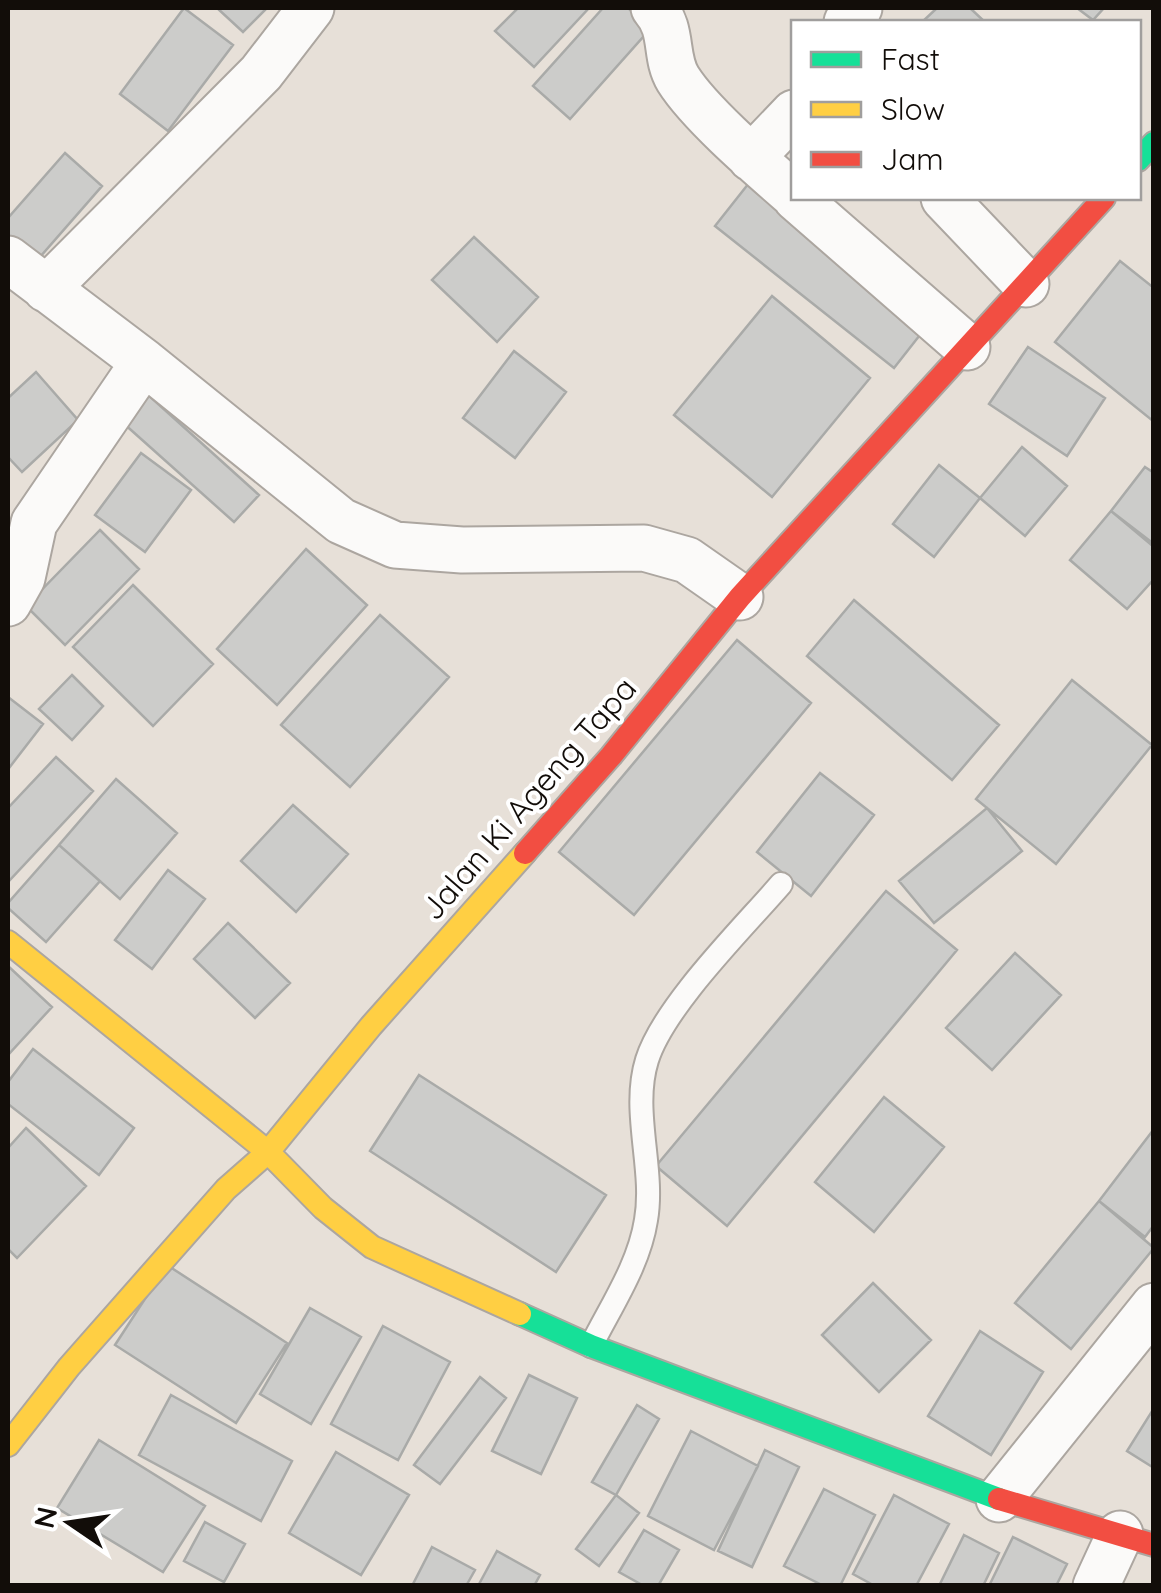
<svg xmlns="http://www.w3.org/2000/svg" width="1161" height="1593" viewBox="0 0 1161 1593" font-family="Quicksand,sans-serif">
<rect width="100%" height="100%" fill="#e7e0d8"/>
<path fill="#ccccca" stroke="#a9aaa8" stroke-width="2.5" d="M184,8L233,45L168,131L120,94Z
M217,8H267L243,32Z
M518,8H589L534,67L495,31Z
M603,8H628L651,28L570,119L533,86Z
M937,8H970L985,22H922Z
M1077,8H1104L1093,20Z
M65,153L102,186L33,265L8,242V218Z
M749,183L927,326L894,368L715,226Z
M474,237L538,297L497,342L432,280Z
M1120,261L1154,288L1153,421L1055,342Z
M772,296L870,378L772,497L674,415Z
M1028,347L1105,398L1067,456L989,404Z
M514,351L566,392L515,458L463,418Z
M36,372L78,420L22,472L8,457V398Z
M136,384L259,495L234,522L112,413Z
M1022,447L1067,486L1025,536L980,498Z
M141,453L191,490L145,552L95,515Z
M939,465L980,498L934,557L893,524Z
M1145,467L1154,473V544L1111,511Z
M1111,511L1154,547V579L1127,609L1070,560Z
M100,530L139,569L65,645L26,606Z
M306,549L367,605L277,705L217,649Z
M133,585L213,664L153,726L73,647Z
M854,600L999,725L952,780L807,656Z
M380,615L449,677L350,787L281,725Z
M737,640L811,703L634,915L559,852Z
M72,675L103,706L72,740L39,709Z
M1072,680L1152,745L1056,864L976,799Z
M8,697L43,724L9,768L8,767Z
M56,757L93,791L8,882V808Z
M820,773L874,815L811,896L757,852Z
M116,779L177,833L120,899L59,845Z
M293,805L348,854L296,912L241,861Z
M987,808L1022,851L934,923L899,881Z
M59,845L100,881L46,942L8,908V903Z
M168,870L205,899L152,969L115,940Z
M886,891L957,950L727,1226L656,1166Z
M228,923L290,983L255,1018L194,959Z
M1015,953L1061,995L992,1070L946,1028Z
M8,966L52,1007L8,1055Z
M33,1049L134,1128L99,1175L8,1104V1082Z
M419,1075L606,1195L556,1272L370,1151Z
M884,1097L944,1147L874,1232L815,1182Z
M26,1128L86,1186L17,1258L8,1249V1148Z
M1154,1129V1225L1145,1237L1099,1201Z
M1099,1201L1154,1248L1071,1349L1015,1303Z
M167,1265L287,1343L236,1423L115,1345Z
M873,1283L931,1340L879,1392L822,1335Z
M310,1308L361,1337L311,1424L260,1394Z
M383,1326L450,1362L398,1460L331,1424Z
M980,1331L1043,1372L991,1455L928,1416Z
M529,1375L577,1398L541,1474L492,1451Z
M480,1377L506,1398L440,1484L414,1465Z
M171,1395L292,1461L261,1521L139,1455Z
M637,1405L659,1419L616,1495L592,1482Z
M1154,1408V1468L1127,1451Z
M691,1431L758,1466L714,1550L648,1516Z
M99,1440L205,1506L163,1572L57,1508Z
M765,1450L799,1467L752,1567L718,1551Z
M336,1452L409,1495L361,1575L289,1533Z
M824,1489L875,1515L840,1586H824L784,1566Z
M616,1495L639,1513L599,1566L576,1549Z
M894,1495L949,1524L916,1586H875L853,1574Z
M205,1522L245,1544L224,1582L184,1561Z
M644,1530L679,1550L658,1586H644L619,1572Z
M964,1535L999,1553L983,1586H939Z
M1013,1537L1067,1564L1056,1586H989Z
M432,1547L475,1570L466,1586H412Z
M497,1551L540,1575L534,1586H478Z"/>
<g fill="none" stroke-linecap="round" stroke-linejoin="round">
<g stroke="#aca6a0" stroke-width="26">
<path id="lane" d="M591,1346C611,1306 639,1265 646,1220C655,1169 631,1111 647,1060C664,1006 743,928 781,884"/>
</g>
<g stroke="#aca6a0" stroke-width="49">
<path id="street" d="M654,8C674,30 664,56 678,79C700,114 762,167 794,195
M847,22L859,8
M751,158L794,113
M796,198L967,347
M944,198L1026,284
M8,259L144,362L341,521L395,545L462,550L644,548L687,560L740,597
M46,289L261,73L311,8
M8,603L22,578L34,523L144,362
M999,1499L1154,1306
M1096,1586L1120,1534"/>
</g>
<g stroke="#aca6a0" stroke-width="26">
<path id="fast" d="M1138,160L1154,143
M520,1314L591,1346L999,1499"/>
</g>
<g stroke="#aca6a0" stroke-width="26">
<path id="slow" d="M8,942L268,1152L323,1208L372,1247L520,1314
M8,1445L69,1367L226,1189L268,1152L371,1026L525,853"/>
</g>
<g stroke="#aca6a0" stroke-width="26">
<path id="jam" d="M525,853L611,756L740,597L1104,198
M999,1499L1154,1545"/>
</g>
<use href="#lane" stroke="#fbfaf9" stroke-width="22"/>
<use href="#street" stroke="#fbfaf9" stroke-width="45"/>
<use href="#fast" stroke="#16e098" stroke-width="22"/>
<use href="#slow" stroke="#ffcf43" stroke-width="22"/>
<use href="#jam" stroke="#f24e42" stroke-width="22"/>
</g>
<g text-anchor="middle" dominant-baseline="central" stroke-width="8" stroke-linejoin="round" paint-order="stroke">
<g font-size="32" fill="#120d09" stroke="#fff">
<text transform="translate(528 798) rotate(-49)">Jalan Ki Ageng Tapa</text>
</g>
</g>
<rect width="1161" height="1593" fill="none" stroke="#120d09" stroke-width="20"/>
<rect x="791" y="20" width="350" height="180" fill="#ffffff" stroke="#a09e9d" stroke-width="2.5"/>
<rect x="811" y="52" width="50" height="15" fill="#16e098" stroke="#a09e9d" stroke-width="2.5"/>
<text x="881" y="70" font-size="30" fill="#120d09">Fast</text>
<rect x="811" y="102" width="50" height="15" fill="#ffcf43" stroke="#a09e9d" stroke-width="2.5"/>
<text x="881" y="120" font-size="30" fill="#120d09">Slow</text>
<rect x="811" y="152" width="50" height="15" fill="#f24e42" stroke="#a09e9d" stroke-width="2.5"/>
<text x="881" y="170" font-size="30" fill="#120d09">Jam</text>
<g transform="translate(70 1523) rotate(283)" stroke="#ffffff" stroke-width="8" paint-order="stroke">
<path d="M0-8L18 38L0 25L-18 38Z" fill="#120d09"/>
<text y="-15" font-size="28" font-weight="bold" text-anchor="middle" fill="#120d09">N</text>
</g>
</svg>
